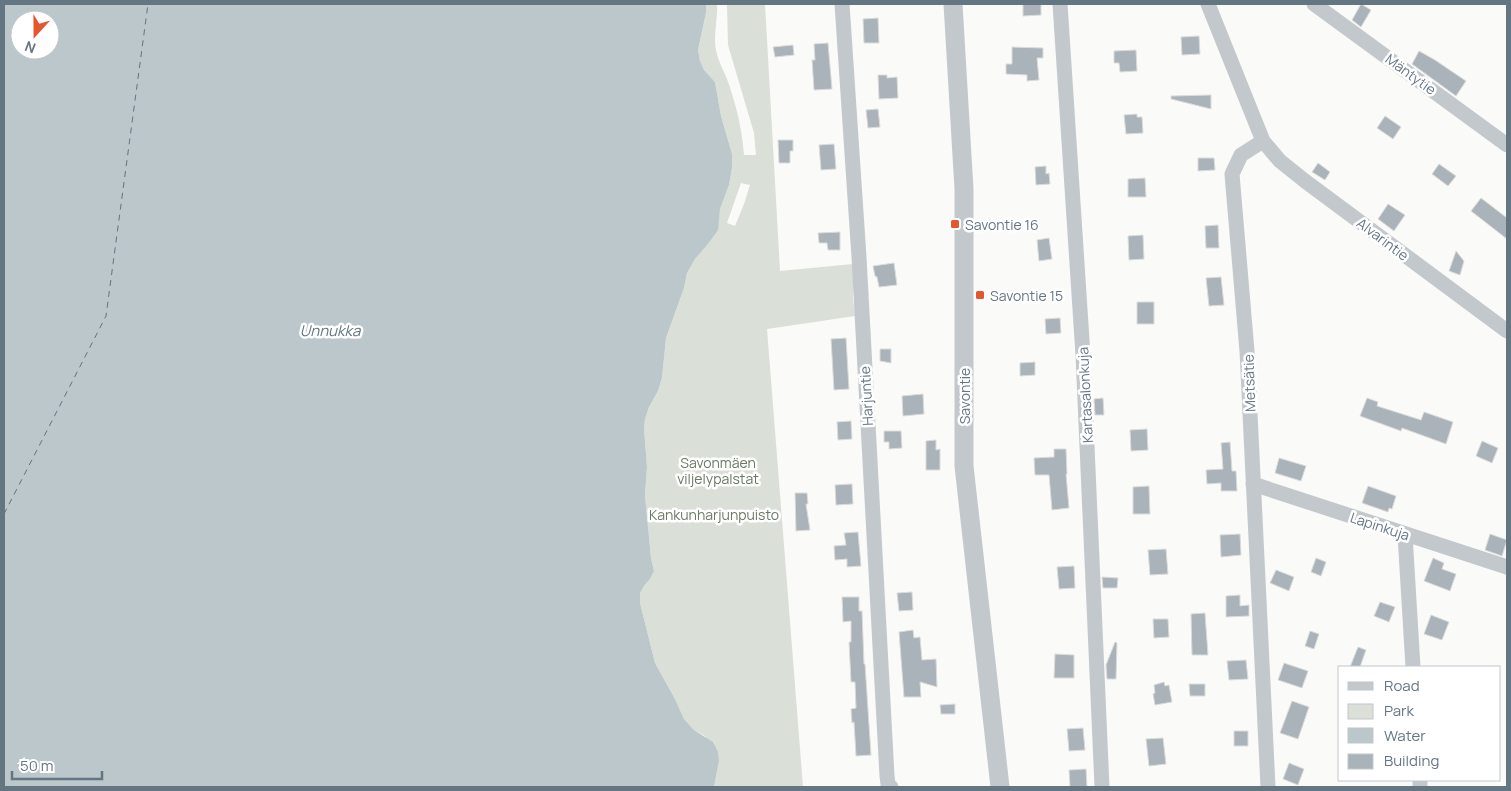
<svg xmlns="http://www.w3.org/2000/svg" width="1511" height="791" viewBox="0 0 1511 791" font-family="Manrope,sans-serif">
<rect width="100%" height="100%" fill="#fafaf8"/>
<path fill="#dadfd7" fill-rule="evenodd" d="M706,4H717C718,18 713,36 716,50C718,61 723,69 727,79C736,104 742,128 744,155H756L754,133L728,45L727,4H765L780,271L853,264V299L855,316L767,329L803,787H714L719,761L705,736L694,730L684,719L675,699L655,663L640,603L639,593L644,586L650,579L654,571L651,558L645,495L647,467L644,428L645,419L649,407L658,391L662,378L666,338L684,288L687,273L695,259L708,244L717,230L720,209L729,185L732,168V154L721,116L715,82L704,70L700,61L698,50L706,13ZM741,183L750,185L744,204L735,226L727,223Z"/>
<path fill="#bbc7cb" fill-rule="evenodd" d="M4,4H706V13L698,50L700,61L704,70L715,82L721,116L732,154V168L729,185L720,209L718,230L708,244L695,259L687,273L684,288L666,338L662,378L658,391L649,407L645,419L644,428L647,467L645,495L651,558L654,571L650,579L644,586L640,593V603L655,663L675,699L684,719L694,730L713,742L718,752L719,761L714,787H4ZM20,20H50V50H20Z"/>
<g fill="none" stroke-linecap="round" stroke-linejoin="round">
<path stroke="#60757c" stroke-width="1" stroke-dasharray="6 5" stroke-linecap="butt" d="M4,514L106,316L148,4"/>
</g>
<path fill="#aab3b9" stroke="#dcdcda" d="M1023,4H1041V15L1023,16Z
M1361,4L1371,10L1361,27L1352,20Z
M878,18L879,43H864L863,19Z
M1199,36L1200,54L1182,55L1181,37Z
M828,43L832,89L814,90L812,60H815L814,44Z
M793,45L794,55L775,57L773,47Z
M1012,47L1043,48V58H1037L1039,80L1027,81V75L1006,74V64H1012Z
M1136,50L1137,71L1120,72L1119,63H1114V51Z
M1419,51L1435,60L1466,81L1456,96L1412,64Z
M878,75H887V78L897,77L898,98L879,99Z
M1211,95V109L1171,99V96Z
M878,109L880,127L868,128L866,110Z
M1137,114V117H1142L1143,133L1126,134L1124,115Z
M1385,116L1401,127L1393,139L1377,128Z
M778,140H793V151H790V163H779Z
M834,144L836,169L821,170L819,145Z
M1198,158H1214L1215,170L1198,171Z
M1318,163L1330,172L1325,180L1312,172Z
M1439,164L1456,176L1448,186L1432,174Z
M1046,166V174L1049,173L1050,184L1036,185L1035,167Z
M1145,178L1146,197H1128V179Z
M1481,198L1507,218V239L1471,211Z
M1388,204L1405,215L1394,231L1378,219Z
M1218,225L1219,248H1206L1205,226Z
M840,232V250H828L827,243H819L818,233Z
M1143,235L1144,259L1129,260L1128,236Z
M1049,238L1052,259L1039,261L1037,240Z
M1456,251L1464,261L1460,275L1449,271Z
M894,263L897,285L879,287L877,277L875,276L873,266Z
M1221,277L1224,305L1209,306L1206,278Z
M1137,302H1154V324H1137Z
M1060,318L1061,333L1046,334L1045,319Z
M846,338L849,389L834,390L831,339Z
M880,349H891V363L880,361Z
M1035,362V375L1020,376V363Z
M923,394L924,414L903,416L902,396Z
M1103,398L1104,415H1095L1094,399Z
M1367,398L1378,402L1377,406L1421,420L1424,412L1453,422L1446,444L1402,428L1401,431L1360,416Z
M851,421L852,439L838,440L837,422Z
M1147,429L1148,450L1131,451L1130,430Z
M884,431H901L902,448L889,449V442H884Z
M936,440V450L940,449V470H926V441Z
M1482,441L1498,448L1492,463L1476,456Z
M1230,442L1232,471H1236L1237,491H1221V483L1207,484L1206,470L1223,469L1221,443Z
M1054,449H1066L1067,474H1066L1069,508L1052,510L1049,475H1035L1034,458L1054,457Z
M1279,458L1306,466L1301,481L1275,473Z
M852,484L853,504L836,505L835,485Z
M1149,486L1150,514H1133V487Z
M1368,486L1396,496L1392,509L1389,508L1388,512L1362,503Z
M795,493H807L808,504H806L810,530L796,531Z
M858,532L861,566L847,567V559L835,560L834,546L846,545L844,533Z
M1240,534L1241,555L1221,557L1220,535Z
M1490,534L1507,540L1502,556L1485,550Z
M1166,549L1168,574L1150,575L1148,550Z
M1316,558L1326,562L1321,576L1311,572Z
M1433,558L1444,563L1442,569L1456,574L1450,591L1424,581Z
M1074,566L1075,588L1059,589L1057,567Z
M1276,570L1294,577L1289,591L1270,583Z
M1102,577L1118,578L1117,588H1103Z
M912,592L913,610L899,611L897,593Z
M1240,595V606L1249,605V616L1226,617V596Z
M842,597H859V611H862L864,664H865L871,755L856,756L854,722L852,723L851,709L856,708L855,682H851L849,642H851V621L843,622Z
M1380,602L1395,607L1389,622L1374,616Z
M1205,613L1208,655H1192L1191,614Z
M1431,615L1449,622L1442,640L1424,634Z
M1153,619H1168L1169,637L1154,638Z
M913,630L914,638L920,637L922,660L936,659L937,687L920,682L921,697H904L899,632Z
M1310,631L1319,634L1314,649L1305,646Z
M1115,642L1117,643L1116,679H1107L1106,665Z
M1358,647L1366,650L1360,667H1350Z
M1055,654L1074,655V678H1054Z
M1246,660L1248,679L1229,680L1227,661Z
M1284,663L1308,671L1302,688L1278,680Z
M1164,682L1165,686L1169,685L1172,702L1155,705L1153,694L1155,693L1154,685Z
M1189,684H1205V696H1190Z
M1292,701L1309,707L1298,739L1280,733Z
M955,704V714H941L940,705Z
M1083,728L1085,750L1069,751L1067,729Z
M1234,731H1248V746H1234Z
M1163,738L1166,764L1149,766L1146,739Z
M1289,763L1304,769L1298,785L1283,779Z
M1086,769L1087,787H1070L1069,770Z"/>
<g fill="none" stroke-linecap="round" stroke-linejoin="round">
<path stroke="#c3c8cc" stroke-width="15" d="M842,4L859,257L887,776L888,784L891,787
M1060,4L1083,355L1102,787
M1208,4L1263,141L1280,161L1305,181L1507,331
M1314,4L1507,145
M1263,141L1241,155L1232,174L1247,351L1268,787
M1253,484L1507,567
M1405,535L1413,667
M1420,780V787"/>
<path stroke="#c3c8cc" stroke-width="19" d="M953,4L964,189V466L1000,787"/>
</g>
<g fill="#e4572e" stroke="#fff" stroke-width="2">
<rect x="950" y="219" width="10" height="10" rx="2.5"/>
<rect x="975" y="290" width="10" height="10" rx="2.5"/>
</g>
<g text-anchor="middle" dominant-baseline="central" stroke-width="5" stroke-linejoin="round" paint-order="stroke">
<g font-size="14" fill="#657683" stroke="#fff">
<text transform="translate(1411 74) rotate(36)">Mäntytie</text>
<text transform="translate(1383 239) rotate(37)">Alvarintie</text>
<text transform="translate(1249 383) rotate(-92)">Metsätie</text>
<text transform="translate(1085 395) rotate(-93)">Kartasalonkuja</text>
<text transform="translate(866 396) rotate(-93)">Harjuntie</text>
<text transform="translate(964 396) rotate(-90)">Savontie</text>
<text transform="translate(1380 526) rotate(18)">Lapinkuja</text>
</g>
<g font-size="14" fill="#657683" stroke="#fff" text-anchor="start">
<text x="965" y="224">Savontie 16</text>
<text x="990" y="295">Savontie 15</text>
</g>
<g font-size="14" fill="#687a64" stroke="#fff">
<text x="718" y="462">Savonmäen<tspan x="718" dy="16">viljelypalstat</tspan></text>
<text x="714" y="514">Kankunharjunpuisto</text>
</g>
<g font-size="15" font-style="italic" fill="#60757c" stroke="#fff">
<text x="330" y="330">Unnukka</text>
</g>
</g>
<rect width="1511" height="791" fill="none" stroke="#657683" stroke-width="10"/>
<rect x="1338" y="666" width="162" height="115" fill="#ffffff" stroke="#c1c8cd"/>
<rect x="1348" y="682" width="25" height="8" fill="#c3c8cc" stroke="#c1c8cd"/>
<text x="1384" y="691" font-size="15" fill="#657683">Road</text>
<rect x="1348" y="704" width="25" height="15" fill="#dadfd7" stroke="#c1c8cd"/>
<text x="1384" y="716" font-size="15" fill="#657683">Park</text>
<rect x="1348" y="728" width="25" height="15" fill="#bbc7cb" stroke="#c1c8cd"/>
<text x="1384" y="741" font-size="15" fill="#657683">Water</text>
<rect x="1348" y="754" width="25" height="15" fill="#aab3b9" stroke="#c1c8cd"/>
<text x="1384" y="766" font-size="15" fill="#657683">Building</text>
<g transform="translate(35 35) rotate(201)"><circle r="24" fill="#ffffff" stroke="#c1c8cd"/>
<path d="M0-4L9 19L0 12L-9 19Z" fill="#e4572e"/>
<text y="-8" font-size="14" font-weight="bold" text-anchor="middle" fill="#657683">N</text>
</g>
<path d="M12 771v8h90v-8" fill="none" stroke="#657683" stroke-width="2.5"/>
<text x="20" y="771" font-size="15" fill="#657683" stroke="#ffffff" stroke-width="4" paint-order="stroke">50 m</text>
</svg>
